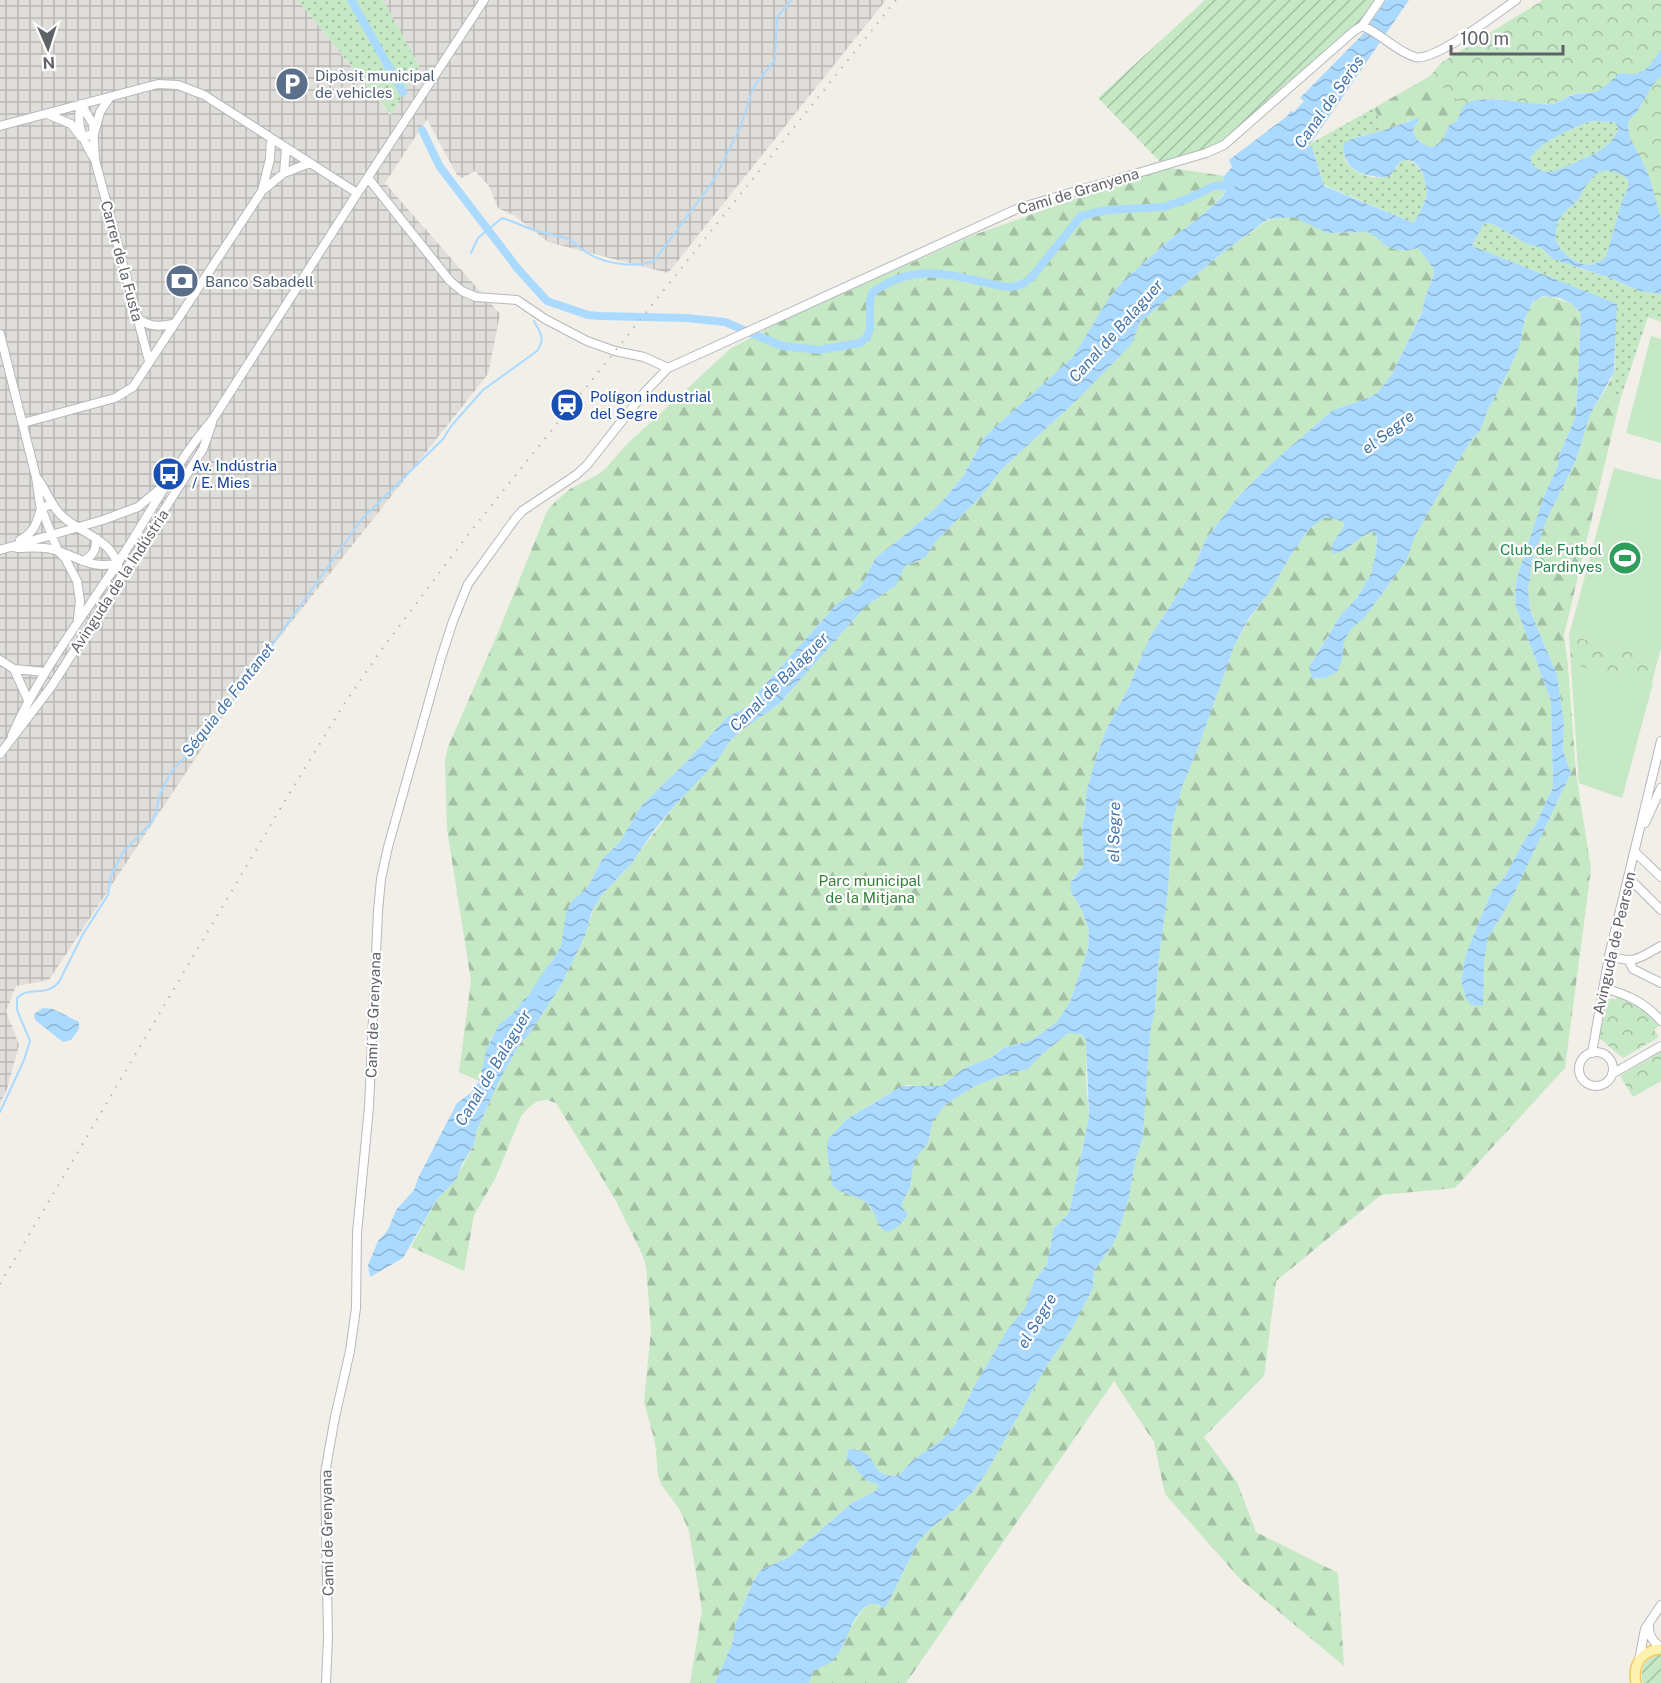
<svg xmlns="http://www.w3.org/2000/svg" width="1661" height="1683" viewBox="0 0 1661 1683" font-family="'Public Sans',sans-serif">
<defs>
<pattern id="industrial-grid" width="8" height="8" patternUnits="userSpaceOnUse" patternTransform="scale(1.5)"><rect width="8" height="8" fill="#e0deda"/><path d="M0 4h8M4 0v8" fill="none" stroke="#b9b8b5"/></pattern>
<pattern id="grass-dots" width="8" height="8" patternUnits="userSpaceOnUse" patternTransform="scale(1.5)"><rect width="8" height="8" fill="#c5e8c5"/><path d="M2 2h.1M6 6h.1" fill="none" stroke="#a3c0a4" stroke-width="1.8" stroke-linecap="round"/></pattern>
<pattern id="forest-firs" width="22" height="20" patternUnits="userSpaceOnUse" patternTransform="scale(1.5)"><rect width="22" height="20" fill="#c5e8c5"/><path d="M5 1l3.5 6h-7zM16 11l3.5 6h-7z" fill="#a3c0a4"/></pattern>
<pattern id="park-crowns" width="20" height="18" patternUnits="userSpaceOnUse" patternTransform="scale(1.5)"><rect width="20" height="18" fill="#c5e8c5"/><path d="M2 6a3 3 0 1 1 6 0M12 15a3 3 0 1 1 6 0" fill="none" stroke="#a3c0a4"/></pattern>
<pattern id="garden-furrows" width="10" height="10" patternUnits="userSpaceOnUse" patternTransform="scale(1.5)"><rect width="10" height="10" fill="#c5e8c5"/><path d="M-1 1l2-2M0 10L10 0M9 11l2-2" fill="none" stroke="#a3c0a4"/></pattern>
<pattern id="water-waves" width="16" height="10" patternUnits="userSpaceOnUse" patternTransform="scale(1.5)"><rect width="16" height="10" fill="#aadaff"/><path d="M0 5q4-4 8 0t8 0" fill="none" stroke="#8eb4d2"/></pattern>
</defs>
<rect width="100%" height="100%" fill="#f1efe8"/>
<path fill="url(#industrial-grid)" d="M0,0H298L390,115L419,66L383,0H886L668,273L548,242L515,216L498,208L489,186L475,171L462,178L457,175L427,119L385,183L500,314L488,374L255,668L49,980L16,986L6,1011L19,1045L7,1089L0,1104Z"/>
<path fill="url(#grass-dots)" d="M298,0H383L419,66L391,115Z
M1374,108L1381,122L1380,132C1367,135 1353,135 1344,145C1344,149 1344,155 1345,159C1350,172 1373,181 1386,177C1393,175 1397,165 1402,160C1418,158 1429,181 1426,196C1424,205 1418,214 1414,223L1324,185L1312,147L1308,145Z
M1591,121L1614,122L1619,128C1610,149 1594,155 1574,163C1566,166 1556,172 1547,172C1542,171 1537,168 1533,166L1530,158C1543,140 1571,129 1591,121Z
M1607,170L1624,175L1628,181V188L1622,202L1606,257C1602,259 1598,263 1594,264C1580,268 1561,254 1556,241C1555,235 1556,228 1558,222C1562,211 1573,207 1579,198C1587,185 1591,172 1607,170Z
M1487,223L1495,225L1527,244L1541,248L1549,256L1581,269L1610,278L1640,291L1661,294V322L1648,317L1620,400L1613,389L1611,380L1615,368L1616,304L1472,246L1483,225Z"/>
<path fill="url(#forest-firs)" d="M1430,76C1439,87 1454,95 1465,106L1457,121L1448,126L1442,141L1433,147C1423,146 1415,140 1413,130L1419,121L1411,120L1380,132L1381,122L1374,108Z
M1165,167L1224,176L1223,189L1225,193L1199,218L1173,237L1124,280L1109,298L1073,357L984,437L964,475L939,505L901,538L876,557L861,588L837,604L760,690L750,705L727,717L688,760L641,806L620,842L603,858L587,888L569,906L561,946L549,966L546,978L534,994L527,998L515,1011L505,1019L490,1040L479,1081L459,1072L471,981L447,829L445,760L448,747L500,628L547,511L555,502L570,489L597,475L606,468L626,445L730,349L782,321L971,236Z
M1285,216L1298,218L1327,233L1367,232L1374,235L1386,246L1398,250L1406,251L1418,248L1434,269L1433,277L1425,298L1422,311L1392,374L1378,392L1371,397L1333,410L1272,463L1238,497L1206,539L1192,572L1150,637L1128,689L1106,730L1096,758L1086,793L1085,815L1082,827L1084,865L1072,879L1073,896L1082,910L1089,931L1088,949L1070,1002L1057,1022L1032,1040L1002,1048L992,1057L963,1069L942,1086L934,1087L906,1085L886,1095L847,1119L828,1139L833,1186C845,1192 863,1196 871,1208C877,1216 877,1226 887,1232C894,1229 906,1221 908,1214L902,1207V1203L910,1188L914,1161L928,1143L933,1121L945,1105L975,1086L1003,1075L1028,1069L1040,1056L1068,1033L1077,1032L1084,1036L1087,1044L1086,1079L1089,1116L1080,1162L1069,1213L1054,1228L1047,1264L1029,1295L1025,1308L1003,1338L975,1385L955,1425L943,1439L913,1460L900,1474L895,1476L887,1475L879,1472L870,1460L858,1449L848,1450L846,1458L866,1480L878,1485L877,1490L852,1503L789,1557L761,1570L754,1580L736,1622L732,1644L715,1683H690L702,1610L689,1531L680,1510L661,1484L658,1475L655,1442L644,1402L651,1330L646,1266L642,1254L616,1201L556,1103L547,1100L538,1101L529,1107L521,1116L495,1179L474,1215L464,1271L411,1247L437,1199L453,1183L474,1145L476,1132L499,1081L519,1045L530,1033L560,987L585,936L594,907L601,896L626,870L676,804L716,762L731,740L742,730L779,704L864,608L892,588L905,566L922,560L928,554L937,540L979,498L1004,467L1076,401L1116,360L1133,339L1140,322L1221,254L1268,220Z
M1548,296L1572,304L1581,313L1576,416L1558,458V466L1544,496L1517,577L1515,590L1516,607L1551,701L1553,787L1536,824L1525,839L1504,878L1492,890L1466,954L1461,980L1466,997L1482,989L1484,950L1488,938L1511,900L1571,773L1563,750L1564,723L1557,675L1530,610L1528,588L1532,560L1548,517L1576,460L1590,415L1611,380L1613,389L1620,400L1564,635L1568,666L1576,773L1591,869L1565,1068L1455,1188L1381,1195L1276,1281L1264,1376L1204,1437L1237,1482L1256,1532L1338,1573L1344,1666L1241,1580L1165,1494L1154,1442L1114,1381L906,1683H809L813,1671L829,1663L862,1610L869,1604H877L880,1607L887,1605L918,1542L930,1529L955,1509L972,1493L986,1473L1046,1367L1072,1329L1093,1288L1094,1271L1112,1246L1118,1234L1129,1197L1135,1162L1143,1137L1150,1032L1155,1009L1158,965L1168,891L1172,825L1183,784L1198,748L1235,644L1250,618L1271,590L1291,555L1309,529L1324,518H1332L1343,522L1344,526L1332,544L1336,554L1366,532H1375L1377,535L1376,552L1371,574L1357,598L1340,616L1311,663L1312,679L1325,678L1336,672L1342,660L1344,642L1350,630L1365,617L1403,565L1415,536L1456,464L1473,438L1480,431L1486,414L1508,372L1520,345L1526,314L1536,299Z"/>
<path fill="url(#park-crowns)" d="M1543,0H1661V219L1647,171L1629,138L1628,122L1592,93C1586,93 1579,92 1573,94C1566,97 1560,102 1552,104C1524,108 1489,89 1465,106C1454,95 1439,87 1430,76L1441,63Z
M1569,635L1658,659L1622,798L1579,783Z
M1617,996L1639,1006L1659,1026L1654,1030L1659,1037L1623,1058L1599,1038L1608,999H1616Z
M1661,1052V1081L1633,1097L1620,1076Z"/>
<path fill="url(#garden-furrows)" d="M1205,0H1376L1359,23L1231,137L1206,153L1165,167L1098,98Z
M1657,1655H1661V1683H1643C1639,1670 1644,1660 1657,1655Z"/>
<path fill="#c5e8c5" d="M1651,336L1661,339V443L1626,433Z
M1614,468L1661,480V649L1658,659L1569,635Z
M1571,664L1653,683L1622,798L1579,783Z"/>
<path fill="url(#water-waves)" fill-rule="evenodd" d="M1386,0H1409L1311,143L1295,148L1308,145L1312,147L1324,186L1414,223C1418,215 1423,206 1426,198C1429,186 1421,160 1407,160C1396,159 1396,173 1387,177C1383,178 1377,177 1373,176C1354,174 1341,162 1344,143L1354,138L1382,131L1418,118L1419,120L1413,130C1415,140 1423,146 1433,147L1442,141L1449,125L1457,121C1459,117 1460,112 1462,108C1476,89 1530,107 1552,104C1559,103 1565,97 1573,95C1580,92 1588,94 1595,92C1605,89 1612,79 1620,73C1625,73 1630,75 1635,74C1648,72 1654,59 1661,50V76L1652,86L1637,112L1629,120L1628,126L1630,140L1639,154L1649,176L1661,219V294L1640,291L1610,278L1553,259L1541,248L1527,244L1495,225L1487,223L1483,225L1472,246L1617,304L1614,372L1590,415L1576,460L1548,517L1532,560L1528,588L1530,610L1557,675L1564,723L1563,750L1571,773L1511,900L1488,938L1484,960L1483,1006L1471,1005L1466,998L1461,980L1466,954L1492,890L1504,878L1525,839L1536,824L1553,787L1551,701L1516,607L1515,590L1517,577L1544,496L1558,466V458L1576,416L1581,313L1572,304L1560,298L1543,296L1533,302L1525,318L1520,345L1508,372L1486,414L1480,431L1473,438L1456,464L1415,536L1406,561L1365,617L1350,630L1344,642L1342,660L1337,672L1325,678L1312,679L1309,667L1340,616L1357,598L1371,574L1376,552L1377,536L1375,532C1358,533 1348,555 1332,553V544L1344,526L1343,522L1332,518H1324L1309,529L1291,555L1271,590L1249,618L1235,644L1198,748L1183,784L1172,825L1168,891L1158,965L1155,1009L1150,1033L1143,1137L1135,1162L1129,1197L1118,1234L1112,1246L1094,1271L1093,1288L1072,1329L1046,1367L986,1473L972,1493L955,1509L930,1529L918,1542L887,1605L883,1608L877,1604H869C848,1617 849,1647 830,1663C825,1666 818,1668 813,1671L809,1683H715L732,1644L736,1622L754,1580L761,1570L789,1557L852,1503L877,1490L878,1485L866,1480L846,1458L848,1450L852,1449L862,1451L869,1456L879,1472L887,1475L895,1476L900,1474L913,1460L943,1439L955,1425L975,1385L1008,1329L1025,1308L1034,1282L1047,1264L1054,1228L1069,1213L1080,1162L1089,1116L1086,1040L1081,1034L1068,1033L1040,1056L1028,1069L1003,1075L975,1086L945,1105L933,1121L928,1143L914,1161L910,1188L902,1203V1207L908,1214C906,1220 894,1231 887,1232L883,1230C876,1222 875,1211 868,1204C858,1195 841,1195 833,1186L827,1152L828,1139L847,1119L902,1086H942L963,1069L992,1057L1003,1048L1032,1040L1057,1022L1070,1002L1088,949L1089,931L1082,910L1071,892L1070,883L1084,865L1082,827L1085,815L1086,793L1096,758L1106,730L1128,689L1150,637L1192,572L1206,539L1238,497L1272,463L1333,410L1371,397L1378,392L1392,374L1422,312L1425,298L1433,277L1434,269L1418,248L1406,251L1394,249L1386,246L1374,235L1367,232L1327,233L1294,217L1268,219L1221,254L1140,322L1132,343L1116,360L1076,401L1004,467L979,498L937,540L925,558L905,566L896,585L864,608L779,704L742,730L731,740L716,762L676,804L655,829L632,863L601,896L592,911L585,936L560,987L530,1033L519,1045L499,1081L476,1132L474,1145L462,1164L456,1180L437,1199L403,1258L370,1277L368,1265L378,1241L388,1230L396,1210L414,1190L418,1178L457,1103L471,1093L479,1081L487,1048L499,1025L518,1008L523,1000L534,994L546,978L549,966L561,946L566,914L571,902L587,888L603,858L620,842L641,806L688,760L727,717L750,705L760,690L837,604L860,588L876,557L901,538L939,505L964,475L984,437L1073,357L1109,298L1124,280L1173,237L1199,218L1224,195L1225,191L1223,189L1224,176L1232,167L1229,160L1286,117L1291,111L1294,112L1304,101L1300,98L1363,34ZM1591,121L1614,122L1619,128C1610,149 1593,155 1574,163C1566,166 1556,172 1547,172C1542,171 1537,168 1533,166L1530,158C1543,140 1571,129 1591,121ZM1607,170L1623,175L1628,180V188L1622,201L1606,257C1603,259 1598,263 1594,264C1580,268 1561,254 1556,241C1555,235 1556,228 1558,222C1562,211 1573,207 1579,198C1587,185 1591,173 1607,170Z
M43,1008L53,1009L79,1022V1029L71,1040L63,1042L35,1020L34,1014Z"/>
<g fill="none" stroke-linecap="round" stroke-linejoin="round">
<path stroke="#aadaff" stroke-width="2" d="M471,253L478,238L502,218C514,221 525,228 537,231C547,234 559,235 568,239C576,243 583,251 591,255C607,264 636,268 654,261L714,180L740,128L754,86L775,60L777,17L791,0
M0,1112L24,1060L30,1041L17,1010V998C30,985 45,998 59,982L83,934L108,895L111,876L123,852L151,823L156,813L159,797L170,773L197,744L212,722L240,690L362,519L443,439L452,425L483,390L537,351C546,339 540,332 534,321"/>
<path stroke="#aadaff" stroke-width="8" d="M351,0L403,92
M422,130L440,167L518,269L547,301L588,315L600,316L686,318L725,322L782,346L819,350L860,343L867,337L870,329V301L872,293C918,259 957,278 1007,287C1018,287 1024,284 1032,277L1081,216L1107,210L1164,207L1190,198L1214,186L1231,185
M531,999L551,968"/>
<g stroke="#b5b8bc" stroke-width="10">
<path id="minor" d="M1362,26L1380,0
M81,104C75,126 84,142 95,160L149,361
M81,104L93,124L95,159
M47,114L71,124L81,137L94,134L100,112L110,97
M0,126L158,84L178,85L204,95L357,193
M284,173L286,148
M368,178L450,281L462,291L476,297L517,300L545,319L587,341L615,351L644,357L668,368
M262,191L270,159L271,138
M136,317C149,327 158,327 173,324
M0,334L36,477L40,505L58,551L65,558L77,581L80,601L78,618
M23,423L115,398L133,387L262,191L284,173L310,163
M37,478C46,489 50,504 60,514C78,533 111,538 118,566
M20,540C34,533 37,523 41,508L53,504
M17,548C30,548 42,546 55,550C79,557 91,570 118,563
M0,550L103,520L138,507L162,487
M83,561C94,555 96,550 96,538
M0,660L14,669L45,672
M14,669L28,700
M12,735C40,672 80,621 117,564C150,515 175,463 213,419L353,200L484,0
M0,754L51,687L134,557L203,449L212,423
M1645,823L1661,788
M1635,852L1661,877
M1629,878L1661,910
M1609,956C1637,964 1637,959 1661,946
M1629,961L1633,969L1661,983
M1603,988C1626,994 1645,1002 1661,1021
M1579 1069a17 17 0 1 1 34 0a17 17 0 1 1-34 0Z
M1592,1053L1609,956L1661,741
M1612,1074L1661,1046
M1649,1624C1648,1634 1653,1642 1661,1647
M1639,1660L1645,1629L1661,1605
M326,1683L328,1637L325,1473L335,1417L350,1351L356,1308L357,1233L369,1107L378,911L381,879L388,847L441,658L453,621L468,584L515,519L522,511L576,475L587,465L644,393L668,368L1019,208L1206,153L1224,145L1354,31L1362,26C1381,33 1395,51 1415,57C1433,63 1499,12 1516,0"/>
</g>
<g stroke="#f2c960" stroke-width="12">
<path id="major" d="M1636,1683C1632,1665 1642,1650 1661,1649"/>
</g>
<use href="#minor" stroke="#fff" stroke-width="8"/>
<use href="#major" stroke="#fff2af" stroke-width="9"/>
<path stroke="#b6b7b8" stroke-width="2" stroke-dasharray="1.5 8" stroke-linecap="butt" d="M0,1284L286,799L341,709L379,653L467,536L896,0"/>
</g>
<defs>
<g id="parking-disc" transform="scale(1.725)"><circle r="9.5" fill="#5c6f8a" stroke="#fff"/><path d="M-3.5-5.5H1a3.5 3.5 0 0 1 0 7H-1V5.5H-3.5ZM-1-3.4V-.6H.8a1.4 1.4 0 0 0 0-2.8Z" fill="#fff"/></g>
<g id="bank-disc" transform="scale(1.725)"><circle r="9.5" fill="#5c6f8a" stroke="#fff"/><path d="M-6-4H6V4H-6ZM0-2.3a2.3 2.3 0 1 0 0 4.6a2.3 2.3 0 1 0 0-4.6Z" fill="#fff"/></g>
<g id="station-disc" transform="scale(1.725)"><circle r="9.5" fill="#1a4fb4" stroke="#fff"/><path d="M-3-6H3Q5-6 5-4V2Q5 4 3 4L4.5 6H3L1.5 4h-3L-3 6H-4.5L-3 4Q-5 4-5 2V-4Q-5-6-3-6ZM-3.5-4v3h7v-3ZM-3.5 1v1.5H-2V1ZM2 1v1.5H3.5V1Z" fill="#fff"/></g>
<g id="bus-disc" transform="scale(1.725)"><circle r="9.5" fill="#1a4fb4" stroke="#fff"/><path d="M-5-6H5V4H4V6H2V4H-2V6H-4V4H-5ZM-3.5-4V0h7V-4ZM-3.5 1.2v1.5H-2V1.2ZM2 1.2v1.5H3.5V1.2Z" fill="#fff"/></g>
<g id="stadium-disc" transform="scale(1.725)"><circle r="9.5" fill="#2e9e5b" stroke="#fff"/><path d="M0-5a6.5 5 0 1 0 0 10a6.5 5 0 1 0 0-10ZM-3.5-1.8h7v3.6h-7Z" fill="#fff"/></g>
</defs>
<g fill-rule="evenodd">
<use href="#parking-disc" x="292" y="84"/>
<use href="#bank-disc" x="182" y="281"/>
<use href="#station-disc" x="567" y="405"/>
<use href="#bus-disc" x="169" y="474"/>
<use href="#stadium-disc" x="1625" y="558"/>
</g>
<g text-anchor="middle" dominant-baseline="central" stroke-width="4.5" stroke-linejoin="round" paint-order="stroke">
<g font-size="15" fill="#4e5e75" stroke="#fff" text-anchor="start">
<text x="315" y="75">Dipòsit municipal<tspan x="315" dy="17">de vehicles</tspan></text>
<text x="205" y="281">Banco Sabadell</text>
</g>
<g font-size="15" fill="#5f6368" stroke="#fff">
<text transform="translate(1078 191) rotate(-17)">Camí de Granyena</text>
<text transform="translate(122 261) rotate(75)">Carrer de la Fusta</text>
<text transform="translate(119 581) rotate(-57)">Avinguda de la Indústria</text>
<text transform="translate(1614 943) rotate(-77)">Avinguda de Pearson</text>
<text transform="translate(373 1015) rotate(-88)">Camí de Grenyana</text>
<text transform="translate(327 1533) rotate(-91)">Camí de Grenyana</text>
</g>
<g font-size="15" fill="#164399" stroke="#fff" text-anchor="start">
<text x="590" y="396">Polígon industrial<tspan x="590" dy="17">del Segre</tspan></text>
<text x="192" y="465">Av. Indústria<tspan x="192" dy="17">/ E. Mies</tspan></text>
</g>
<g font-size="15" fill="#27864d" stroke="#fff" text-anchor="end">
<text x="1602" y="549">Club de Futbol<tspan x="1602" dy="17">Pardinyes</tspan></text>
</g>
<g font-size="15" fill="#348238" stroke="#fff">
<text x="870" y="880">Parc municipal<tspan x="870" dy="17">de la Mitjana</tspan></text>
</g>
<g font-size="16" font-style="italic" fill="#4174aa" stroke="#fff">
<text transform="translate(1329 102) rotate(-55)">Canal de Seròs</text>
<text transform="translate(1116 331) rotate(-48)">Canal de Balaguer</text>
<text transform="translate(1388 432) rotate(-37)">el Segre</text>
<text transform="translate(779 682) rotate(-45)">Canal de Balaguer</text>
<text transform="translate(228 700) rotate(-52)">Séquia de Fontanet</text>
<text transform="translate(1114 832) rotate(-89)">el Segre</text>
<text transform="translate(493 1068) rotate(-59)">Canal de Balaguer</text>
<text transform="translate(1037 1321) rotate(-59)">el Segre</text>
</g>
</g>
<g transform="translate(48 48) rotate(177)" stroke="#ffffff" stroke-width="4.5" paint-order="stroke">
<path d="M0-4.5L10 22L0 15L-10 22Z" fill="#5f6368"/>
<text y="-9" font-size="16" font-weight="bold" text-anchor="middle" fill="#5f6368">N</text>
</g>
<path d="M1451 45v9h112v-9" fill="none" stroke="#5f6368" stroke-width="3"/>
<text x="1460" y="45" font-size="18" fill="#5f6368" stroke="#ffffff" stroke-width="4.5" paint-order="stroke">100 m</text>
</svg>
